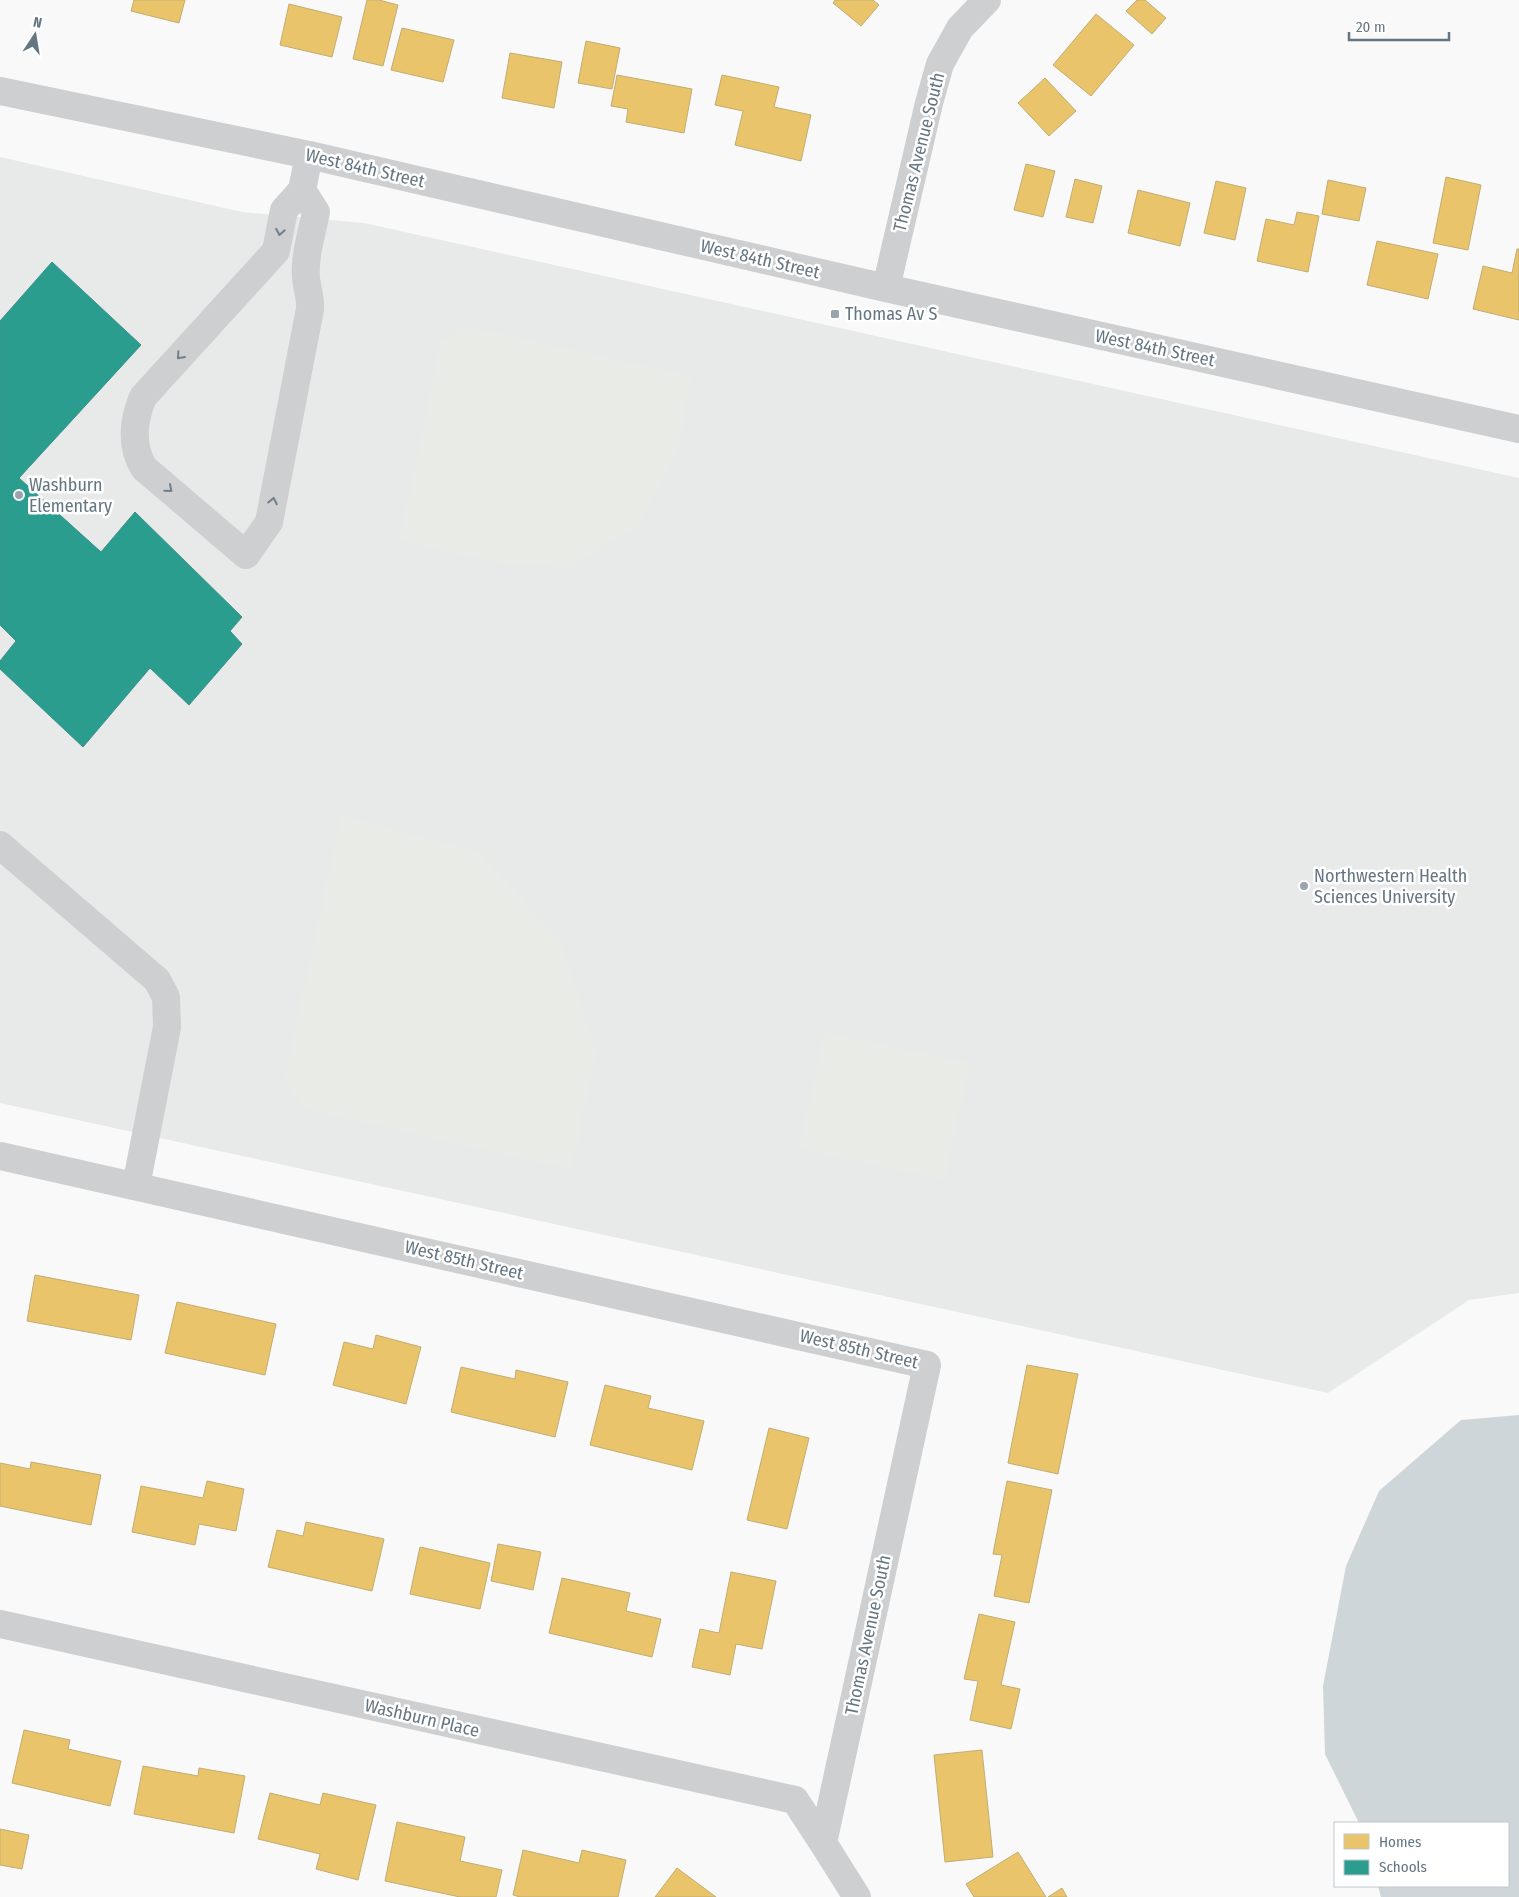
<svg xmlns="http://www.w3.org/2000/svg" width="1519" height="1897" viewBox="0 0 1519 1897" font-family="'Fira Sans Condensed',sans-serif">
<rect width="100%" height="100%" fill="#f9f9f9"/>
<path fill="#e8e9e9" d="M0,157L242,212L364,223L1519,478V1293L1469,1300L1328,1393L0,1103Z"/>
<path fill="#e8ebe6" d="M466,326L691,376L679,447L638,525L570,568L494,562L399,541L441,341Z
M341,815L479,852L560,940L596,1052L572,1170L304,1109L284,1081Z
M824,1032L970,1063L945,1180L799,1149Z"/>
<path fill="#ced6d9" d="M1519,1415V1897H1381L1378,1886H1508V1823H1359L1325,1754L1323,1686L1346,1566L1379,1491L1461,1420Z"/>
<path fill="#e9c46a" stroke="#c1ad72" d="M134,0H185L179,23L131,11Z
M367,0H379L398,5L383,66L353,59Z
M835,0H873L879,5L861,26L833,3Z
M1137,0H1145L1166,18L1152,34L1126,11Z
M289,4L342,17L332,57L280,45Z
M1096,14L1134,45L1091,96L1053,65Z
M402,28L454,40L443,82L391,70Z
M586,41L620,48L612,89L578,83Z
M510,53L562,62L554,108L502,98Z
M617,75L692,89L684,133L626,122L628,109L611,106Z
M722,75L779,87L774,107L811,115L801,161L735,145L743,111L715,105Z
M1045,78L1076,111L1049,136L1018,103Z
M1026,164L1055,171L1043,217L1014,210Z
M1446,177L1481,185L1468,250L1433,243Z
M1075,179L1102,186L1093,223L1066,217Z
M1328,180L1366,188L1359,221L1322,214Z
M1216,181L1246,188L1235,240L1204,233Z
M1138,190L1190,203L1180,246L1128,233Z
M1297,212L1319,216L1308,272L1257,261L1266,219L1294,225Z
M1377,241L1438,254L1428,299L1367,285Z
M1517,249H1519V320L1473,309L1483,266L1512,273Z
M35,1275L139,1295L131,1340L27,1321Z
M177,1302L276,1324L265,1375L165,1353Z
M376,1335L421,1347L406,1404L333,1385L344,1342L373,1349Z
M1027,1365L1078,1374L1058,1474L1008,1463Z
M461,1367L515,1379L516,1370L568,1382L555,1437L451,1412Z
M605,1385L651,1396L648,1408L704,1421L692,1470L590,1445Z
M769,1428L809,1438L787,1529L747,1520Z
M31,1462L101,1475L91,1525L0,1506V1463L30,1469Z
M207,1481L244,1489L236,1531L199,1524L195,1545L132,1532L141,1486L203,1498Z
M1007,1481L1052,1490L1029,1603L994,1596L1002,1555L993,1554Z
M306,1522L384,1539L372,1591L268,1567L277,1530L303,1536Z
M498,1544L541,1552L533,1590L491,1581Z
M420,1547L490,1563L480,1609L410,1594Z
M731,1572L776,1581L762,1649L736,1644L730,1675L692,1667L700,1629L719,1633Z
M562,1578L630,1593L626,1611L661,1619L652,1657L549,1633Z
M979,1614L1015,1622L1001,1685L1020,1689L1011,1729L970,1720L978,1681L964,1679Z
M24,1730L70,1740L68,1749L121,1761L110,1806L12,1783Z
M982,1750L993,1857L945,1862L934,1755Z
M143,1766L198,1776L199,1768L245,1776L234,1833L134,1814Z
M270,1793L320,1805L323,1793L376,1805L358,1880L316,1869L320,1854L258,1839Z
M397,1822L465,1837L460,1861L502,1870L496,1897H460L385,1881Z
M0,1829L29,1835L22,1869L0,1865Z
M523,1850L579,1863L582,1850L626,1860L618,1897H520L513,1895Z
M1018,1852L1046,1897H974L966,1884Z
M677,1868L716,1897H655Z
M1062,1888L1067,1897H1048Z"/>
<path fill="#2a9d8f" stroke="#3c918b" d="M52,262L141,345L19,478L101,552L135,512L242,617L230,631L242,644L189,705L150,668L83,747L0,669V661L16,641L0,625V321Z"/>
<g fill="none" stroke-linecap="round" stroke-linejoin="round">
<path stroke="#cecfd0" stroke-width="28" d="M0,91L309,155L886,288L1519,429
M302,190L316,212C312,233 304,257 306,278C307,289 311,298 310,309L269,522L246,555L144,468C130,445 133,421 143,397L276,251L284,210L302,190L309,155
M886,288L929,103L940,64L960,28L987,0
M0,845L157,980L166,997L167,1027L136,1186
M0,1156L927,1365L823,1843L857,1897
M0,1624L795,1800L823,1843"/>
</g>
<defs><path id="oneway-chevron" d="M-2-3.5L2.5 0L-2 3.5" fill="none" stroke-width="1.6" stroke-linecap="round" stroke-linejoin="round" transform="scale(1.25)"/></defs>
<g stroke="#707f8b">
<use href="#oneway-chevron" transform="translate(280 232) rotate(100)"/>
<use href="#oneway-chevron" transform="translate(180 356) rotate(132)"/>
<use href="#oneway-chevron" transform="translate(169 489) rotate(41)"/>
<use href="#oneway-chevron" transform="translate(273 501) rotate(-79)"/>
</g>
<g fill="#99a4ac" stroke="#fff" stroke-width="2">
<rect x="830" y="309" width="10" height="10" rx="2.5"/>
<circle cx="19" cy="495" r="5"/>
<circle cx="1304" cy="886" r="5"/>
</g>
<g text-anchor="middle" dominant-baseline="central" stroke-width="5" stroke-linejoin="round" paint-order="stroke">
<g font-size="18" fill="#657683" stroke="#fff">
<text transform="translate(919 152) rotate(-76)">Thomas Avenue South</text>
<text transform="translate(365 168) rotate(13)">West 84th Street</text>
<text transform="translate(760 259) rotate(13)">West 84th Street</text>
<text transform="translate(1155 348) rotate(12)">West 84th Street</text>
<text transform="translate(464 1260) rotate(13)">West 85th Street</text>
<text transform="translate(859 1349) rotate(13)">West 85th Street</text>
<text transform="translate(868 1635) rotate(-78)">Thomas Avenue South</text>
<text transform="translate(422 1718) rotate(13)">Washburn Place</text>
</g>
<g font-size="18" fill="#657683" stroke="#fff" text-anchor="start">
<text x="845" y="314">Thomas Av S</text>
<text x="29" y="485">Washburn<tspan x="29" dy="21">Elementary</tspan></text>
<text x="1314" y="876">Northwestern Health<tspan x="1314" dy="21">Sciences University</tspan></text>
</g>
</g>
<rect x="1334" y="1822" width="175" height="65" fill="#ffffff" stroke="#c1c8cd"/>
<rect x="1344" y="1834" width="25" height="15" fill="#e9c46a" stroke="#c1c8cd"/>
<text x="1379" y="1847" font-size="15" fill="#657683">Homes</text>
<rect x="1344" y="1860" width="25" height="15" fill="#2a9d8f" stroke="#c1c8cd"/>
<text x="1379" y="1872" font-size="15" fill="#657683">Schools</text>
<g transform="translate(35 35) rotate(12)" stroke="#ffffff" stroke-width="4" paint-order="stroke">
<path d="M0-4L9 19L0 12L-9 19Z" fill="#657683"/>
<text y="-8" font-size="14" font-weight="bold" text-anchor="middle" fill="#657683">N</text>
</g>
<path d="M1349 32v8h100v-8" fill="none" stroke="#657683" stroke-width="2.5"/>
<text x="1356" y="32" font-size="15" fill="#657683" stroke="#ffffff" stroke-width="4" paint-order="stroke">20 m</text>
</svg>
